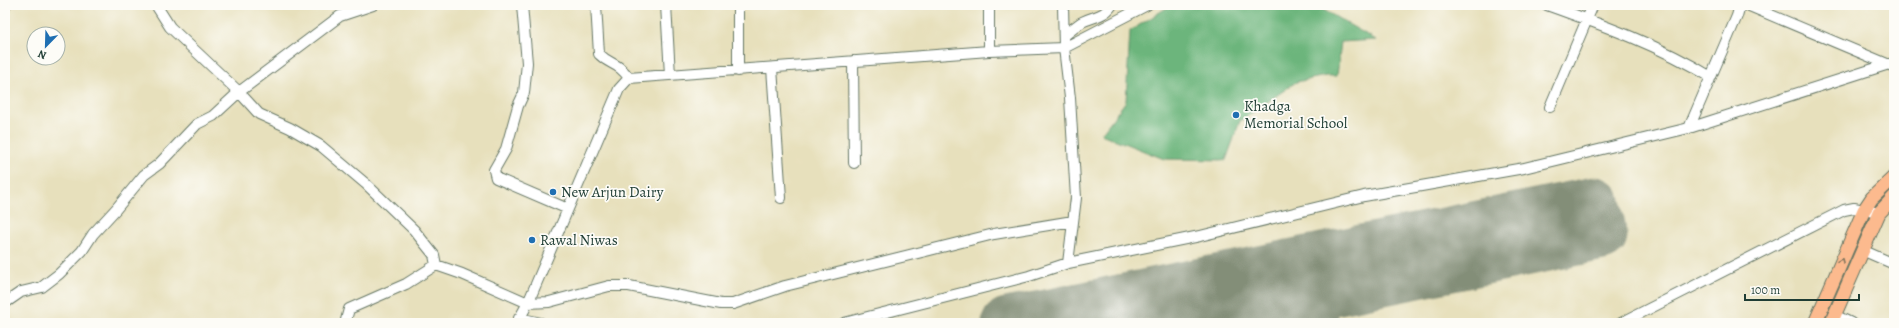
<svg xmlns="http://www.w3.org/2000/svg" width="1899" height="328" viewBox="0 0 1899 328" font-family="Alegreya,serif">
<rect width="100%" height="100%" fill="#fdfcf7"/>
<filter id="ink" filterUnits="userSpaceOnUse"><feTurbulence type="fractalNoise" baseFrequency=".025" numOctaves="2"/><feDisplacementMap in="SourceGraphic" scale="8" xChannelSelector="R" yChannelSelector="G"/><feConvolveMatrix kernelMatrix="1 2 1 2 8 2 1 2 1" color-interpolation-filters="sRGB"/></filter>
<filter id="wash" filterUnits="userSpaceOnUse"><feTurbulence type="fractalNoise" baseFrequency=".012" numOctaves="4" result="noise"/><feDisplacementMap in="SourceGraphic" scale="16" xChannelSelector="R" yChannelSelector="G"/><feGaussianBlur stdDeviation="0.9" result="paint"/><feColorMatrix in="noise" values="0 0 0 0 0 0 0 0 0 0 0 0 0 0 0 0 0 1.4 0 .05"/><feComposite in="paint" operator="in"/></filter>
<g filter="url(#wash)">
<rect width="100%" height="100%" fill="#e7e0bc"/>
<path fill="#6cb57b" stroke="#467958" d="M1171,5H1315L1376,40L1341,42L1337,76H1326L1296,82L1240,121L1226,160L1164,159L1101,134L1126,101L1130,31Z"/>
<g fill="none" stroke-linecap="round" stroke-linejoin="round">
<path stroke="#838e78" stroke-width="21" d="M1318,276L1329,323
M1289,282L1298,323"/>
<path stroke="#838e78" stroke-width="51" d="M1007,323L1595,202L1602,235L1174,323"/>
</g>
</g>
<g filter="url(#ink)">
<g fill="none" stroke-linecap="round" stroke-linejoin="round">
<g stroke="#657664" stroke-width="12">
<path id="minor" d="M156,5L170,27L239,92L340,16L373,5
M522,5L527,63L524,93L518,106L506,149L494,170L496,178L568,209
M596,5L599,54C611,66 618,62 629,78
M666,5L670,75
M738,5V71
M989,5V51
M1063,5L1064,48L1070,98L1076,198L1068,263
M1547,5C1603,25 1661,46 1711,77
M1747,5L1892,66
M5,6L6,5
M1064,36C1070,31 1076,26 1082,22C1094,16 1104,17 1112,5
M853,61L854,163
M772,68L781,198
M1550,107L1593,5
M1689,128L1737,16L1740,5
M1862,250L1894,264
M5,303L21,292L42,287L59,274L82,251L93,234L116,209L144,175L159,164L197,124L213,116L239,92L259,114L290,128L321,146L366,184L414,230L434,255L436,265
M1834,315L1851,323
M519,318L541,323
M347,323L346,320L349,309L406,284L436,265L462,274L528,303L549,302L609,286H629L721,304H733L785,286L994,234L1073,221
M517,323L528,303L619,89L629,78L989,51L1064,48L1147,5
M844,323L1029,276L1068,263L1200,236L1364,196L1524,168L1689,128L1889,64
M1621,323L1844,210L1854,208L1879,213"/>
</g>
<g stroke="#657664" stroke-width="15">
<path id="major" d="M1815,323L1864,210L1872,198L1894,177
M1831,323L1879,213L1894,197"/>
</g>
<use href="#minor" stroke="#fff" stroke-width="10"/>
<use href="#major" stroke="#fcba8e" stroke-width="13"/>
</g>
<defs><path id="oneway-chevron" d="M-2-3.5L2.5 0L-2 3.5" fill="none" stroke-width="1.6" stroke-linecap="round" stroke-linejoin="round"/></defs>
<use stroke="#82755c" href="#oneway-chevron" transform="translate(1841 261) rotate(-66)"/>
</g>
<g fill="#1f6fb2" stroke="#fdfcf7" stroke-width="1.5">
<circle cx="1236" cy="115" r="4"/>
<circle cx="553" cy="192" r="4"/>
<circle cx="532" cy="240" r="4"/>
</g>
<g text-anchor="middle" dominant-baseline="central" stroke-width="3.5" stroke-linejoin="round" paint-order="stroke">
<g font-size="15" fill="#1f3d34" stroke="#fdfcf7" text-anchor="start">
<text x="1244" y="106">Khadga<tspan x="1244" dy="17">Memorial School</tspan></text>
<text x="561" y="192">New Arjun Dairy</text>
<text x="540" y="240">Rawal Niwas</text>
</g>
</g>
<rect width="1899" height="328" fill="none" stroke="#fdfcf7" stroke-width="20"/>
<g transform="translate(46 46) rotate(203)"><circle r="19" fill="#fdfcf7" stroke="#a4b0a9"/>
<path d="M0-3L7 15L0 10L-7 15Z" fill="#1f6fb2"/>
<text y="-6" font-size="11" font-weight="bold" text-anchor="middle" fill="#1f3d34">N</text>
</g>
<path d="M1745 294v6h114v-6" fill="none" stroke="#1f3d34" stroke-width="2"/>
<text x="1751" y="294" font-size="12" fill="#1f3d34" stroke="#fdfcf7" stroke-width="3" paint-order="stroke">100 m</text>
</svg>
